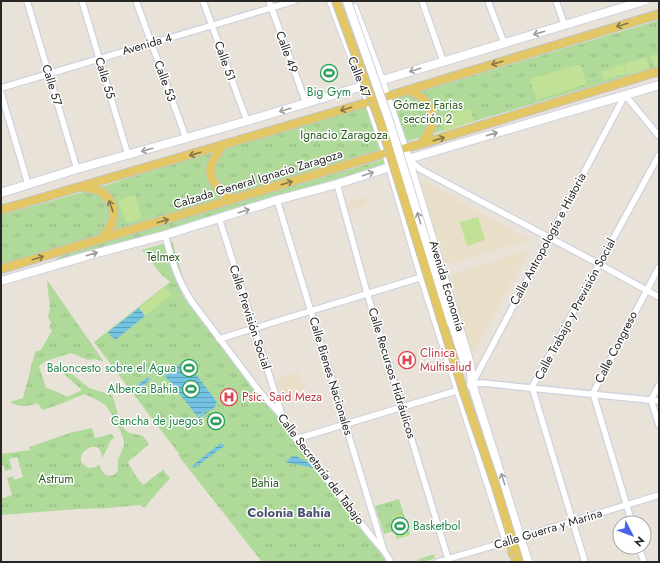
<svg xmlns="http://www.w3.org/2000/svg" width="660" height="563" viewBox="0 0 660 563" font-family="Jost,sans-serif">
<defs>
<pattern id="park-tufts" width="24" height="20" patternUnits="userSpaceOnUse"><rect width="24" height="20" fill="#afda9a"/><path d="M3 7l-1-3M5 7V3M7 7l1-3M15 17l-1-3M17 17v-4M19 17l1-3" fill="none" stroke="#97bb85"/></pattern>
<pattern id="water-rules" width="6" height="5" patternUnits="userSpaceOnUse"><rect width="6" height="5" fill="#74c3e2"/><path d="M0 2.5h6" fill="none" stroke="#5f9eb7"/></pattern>
</defs>
<rect width="100%" height="100%" fill="#e8e2d9"/>
<path fill="#e9dfc9" d="M424,181L529,240L445,265L420,182Z
M365,196L368,205L349,211L347,202Z
M529,250L473,354L470,353L450,277L453,274Z
M299,372L304,390L281,397L276,379Z"/>
<path fill="#afda9a" d="M434,554L435,558L427,561L426,559V561L418,562L417,560Z"/>
<path fill="url(#park-tufts)" d="M659,20V66L405,142L392,100Z
M368,103L382,149L1,265V215L97,188Z
M385,159L386,163L384,164C274,201 162,230 51,264L57,258L106,241Z
M172,241L184,281L182,295L314,464L313,466L387,562H262L178,455L179,454L94,342L170,282L161,274L142,250Z
M47,280L104,362L95,359L88,360L71,353L46,361L39,366L46,388C53,389 60,394 67,397L82,390L56,367L60,364L89,388L112,395C117,406 119,429 130,433C134,434 139,435 143,436L149,444L128,462L135,475L143,485L164,469L165,473L170,478L144,508L140,505L108,508L78,509L1,515V497L3,498L12,495L7,478L13,476L14,480L23,477L17,457L9,459L12,469L5,471L4,465L1,466V454L30,450L29,447L73,432L92,428L95,438L112,434L114,438L111,440L102,459C102,432 67,457 87,467C92,469 96,467 99,465C102,471 106,480 115,474C120,470 117,465 118,460C120,455 124,448 124,442C124,435 109,408 104,404C98,400 91,397 84,394L63,403L43,410L37,403C29,407 18,407 10,402L23,398L35,352L41,350L52,330L49,328L51,323L48,316L50,309Z
M399,499L410,535L397,539L394,531L384,534L375,506Z"/>
<path fill="#c0e196" d="M659,53V66L654,67L651,56Z
M646,57L650,68L628,75L624,64Z
M580,64L587,84L537,100L529,79Z
M623,64L626,74L604,80L601,71Z
M470,108L474,121L445,131L441,118Z
M135,195L142,218L126,223L118,200Z
M478,217L485,240L467,246L460,222Z
M165,287L171,295L145,316L139,308Z
M402,514L409,535L398,538L392,517Z"/>
<path fill="url(#water-rules)" d="M139,308L145,316L115,340L108,332Z
M185,360L217,402L215,404L216,406L199,419L198,417L210,408L197,416L165,376Z
M148,377L150,380L134,393L131,390Z
M221,443L224,446L194,468L192,466Z
M294,455L311,464L314,468L285,462Z"/>
<g fill="none" stroke-linecap="round" stroke-linejoin="round">
<g stroke="#cfd1df" stroke-width="8">
<path id="street" d="M27,1L77,169
M82,1L128,155
M136,1L186,138
M203,1L247,121
M269,1L306,103
M422,1L443,61
M488,1L504,43
M556,1L565,26
M1,88L294,1
M1,93L28,184
M409,160L420,169L599,264L659,297
M337,184L367,293L449,562
M277,200L383,548
M219,218L281,412
M165,235C172,261 177,279 192,302L259,391L281,415L287,427L371,536L384,551L391,562
M219,339L422,277
M473,382L625,95L659,136
M659,385L651,400L659,425
M296,439L459,390L472,384L482,383L659,401
M632,523L593,393L659,267
M518,538L659,495
M639,547L644,562
M438,562L509,541
M585,562L532,387L659,155"/>
</g>
<g stroke="#cfd1df" stroke-width="10">
<path id="secondary" d="M331,1L369,102L386,153L422,277L509,548
M354,8L381,80L408,159L470,364L472,384L528,562
M1,193L77,169L247,121L644,1
M1,281L97,253L165,235L277,200L337,184L390,167L408,159L659,85
M451,323L464,361"/>
</g>
<g stroke="#c3c3c3" stroke-width="10">
<path id="primary" d="M407,90C420,94 432,104 433,119C433,128 426,137 421,144
M222,145C219,152 213,159 211,166C207,180 222,192 232,200
M83,187C89,188 96,189 101,192C120,204 115,225 102,238
M1,210L369,102L659,14
M1,269L386,153L421,144L659,71
M507,541L516,560"/>
</g>
<use href="#street" stroke="#fff" stroke-width="5.5"/>
<use href="#secondary" stroke="#fff" stroke-width="8"/>
<use href="#primary" stroke="#e2c764" stroke-width="8"/>
<g stroke="#cfd1df" stroke-width="10" stroke-linecap="butt">
<path id="secondary-bridge" d="M347,1L389,121L451,323"/>
</g>
<g stroke="#c3c3c3" stroke-width="10" stroke-linecap="butt">
<path id="primary-bridge" d="M336,1L381,124L465,396L496,487L519,562"/>
</g>
<use href="#secondary-bridge" stroke="#fff" stroke-width="8"/>
<use href="#primary-bridge" stroke="#e2c764" stroke-width="8"/>
</g>
<defs><path id="oneway-shaft" d="M-6 0H5M1.5-3L5.5 0L1.5 3" fill="none" stroke-width="1.6" stroke-linecap="round" stroke-linejoin="round"/></defs>
<g stroke="#847746">
<use href="#oneway-shaft" transform="translate(622 25) rotate(163)"/>
<use href="#oneway-shaft" transform="translate(497 63) rotate(163)"/>
<use href="#oneway-shaft" transform="translate(346 109) rotate(163)"/>
<use href="#oneway-shaft" transform="translate(439 139) rotate(-17)"/>
<use href="#oneway-shaft" transform="translate(195 154) rotate(164)"/>
<use href="#oneway-shaft" transform="translate(287 183) rotate(-17)"/>
<use href="#oneway-shaft" transform="translate(111 206) rotate(-109)"/>
<use href="#oneway-shaft" transform="translate(163 221) rotate(-17)"/>
<use href="#oneway-shaft" transform="translate(38 258) rotate(-17)"/>
</g>
<g stroke="#9e9e9e">
<use href="#oneway-shaft" transform="translate(539 33) rotate(164)"/>
<use href="#oneway-shaft" transform="translate(415 70) rotate(163)"/>
<use href="#oneway-shaft" transform="translate(285 110) rotate(163)"/>
<use href="#oneway-shaft" transform="translate(492 134) rotate(-16)"/>
<use href="#oneway-shaft" transform="translate(147 150) rotate(164)"/>
<use href="#oneway-shaft" transform="translate(368 174) rotate(-18)"/>
<use href="#oneway-shaft" transform="translate(244 211) rotate(-17)"/>
<use href="#oneway-shaft" transform="translate(419 218) rotate(-107)"/>
<use href="#oneway-shaft" transform="translate(92 254) rotate(-16)"/>
<use href="#oneway-shaft" transform="translate(503 479) rotate(-108)"/>
</g>
<defs>
<g id="stadium-ring" transform="scale(0.9)"><circle r="9.5" fill="#fff" stroke="#2e9e5b" stroke-width="1.5"/><path d="M0-5a6.5 5 0 1 0 0 10a6.5 5 0 1 0 0-10ZM-3.5-1.8h7v3.6h-7Z" fill="#2e9e5b"/></g>
<g id="hospital-ring" transform="scale(0.9)"><circle r="9.5" fill="#fff" stroke="#e0444e" stroke-width="1.5"/><path d="M-5-5h3v3.5h4V-5h3V5h-3V1.5h-4V5h-3Z" fill="#e0444e"/></g>
</defs>
<g fill-rule="evenodd">
<use href="#stadium-ring" x="329" y="73"/>
<use href="#hospital-ring" x="407" y="360"/>
<use href="#stadium-ring" x="189" y="368"/>
<use href="#stadium-ring" x="191" y="389"/>
<use href="#hospital-ring" x="229" y="397"/>
<use href="#stadium-ring" x="216" y="421"/>
<use href="#stadium-ring" x="400" y="526"/>
</g>
<g text-anchor="middle" dominant-baseline="central" stroke-width="3" stroke-linejoin="round" paint-order="stroke">
<g font-size="12" fill="#272727" stroke="#fff">
<text transform="translate(147 44) rotate(-16)">Avenida 4</text>
<text transform="translate(287 52) rotate(70)">Calle 49</text>
<text transform="translate(225 61) rotate(70)">Calle 51</text>
<text transform="translate(359 77) rotate(69)">Calle 47</text>
<text transform="translate(105 78) rotate(73)">Calle 55</text>
<text transform="translate(165 81) rotate(70)">Calle 53</text>
<text transform="translate(52 85) rotate(73)">Calle 57</text>
<text transform="translate(258 179) rotate(-17)">Calzada General Ignacio Zaragoza</text>
<text transform="translate(548 239) rotate(-62)">Calle Antropología e Historia</text>
<text transform="translate(447 286) rotate(73)">Avenida Economía</text>
<text transform="translate(575 309) rotate(-62)">Calle Trabajo y Previsión Social</text>
<text transform="translate(250 317) rotate(72)">Calle Previsión Social</text>
<text transform="translate(616 347) rotate(-63)">Calle Congreso</text>
<text transform="translate(392 373) rotate(73)">Calle Recursos Hidráulicos</text>
<text transform="translate(331 376) rotate(73)">Calle Bienes Nacionales</text>
<text transform="translate(321 469) rotate(53)">Calle Secretaría del Tabajo</text>
<text transform="translate(548 529) rotate(-17)">Calle Guerra y Marina</text>
</g>
<g font-size="12" fill="#27864d" stroke="#fff" text-anchor="end">
<text x="329" y="92" text-anchor="middle">Big Gym</text>
<text x="176" y="368">Baloncesto sobre el Agua</text>
<text x="178" y="389">Alberca Bahia</text>
<text x="203" y="421">Cancha de juegos</text>
<text x="413" y="526" text-anchor="start">Basketbol</text>
</g>
<g font-size="12" fill="#2b5b1f" stroke="#fff">
<text x="428" y="105">Gómez Farias<tspan x="428" dy="14">sección 2</tspan></text>
<text x="344" y="135">Ignacio Zaragoza</text>
<text x="163" y="257">Telmex</text>
<text x="56" y="479">Astrum</text>
<text x="265" y="483">Bahia</text>
</g>
<g font-size="12" fill="#be3a42" stroke="#fff" text-anchor="start">
<text x="420" y="353">Clinica<tspan x="420" dy="14">Multisalud</tspan></text>
<text x="242" y="397">Psic. Said Meza</text>
</g>
<g font-size="13" font-weight="bold" fill="#4c5272" stroke="#fff">
<text x="289" y="512">Colonia Bahía</text>
</g>
</g>
<rect width="660" height="563" fill="none" stroke="#272727" stroke-width="4"/>
<g transform="translate(632 535) rotate(132)"><circle r="19" fill="#ffffff" stroke="#a9a9a9"/>
<path d="M0-3L7 15L0 10L-7 15Z" fill="#4662e8"/>
<text y="-6" font-size="11" font-weight="bold" text-anchor="middle" fill="#272727">N</text>
</g>
</svg>
